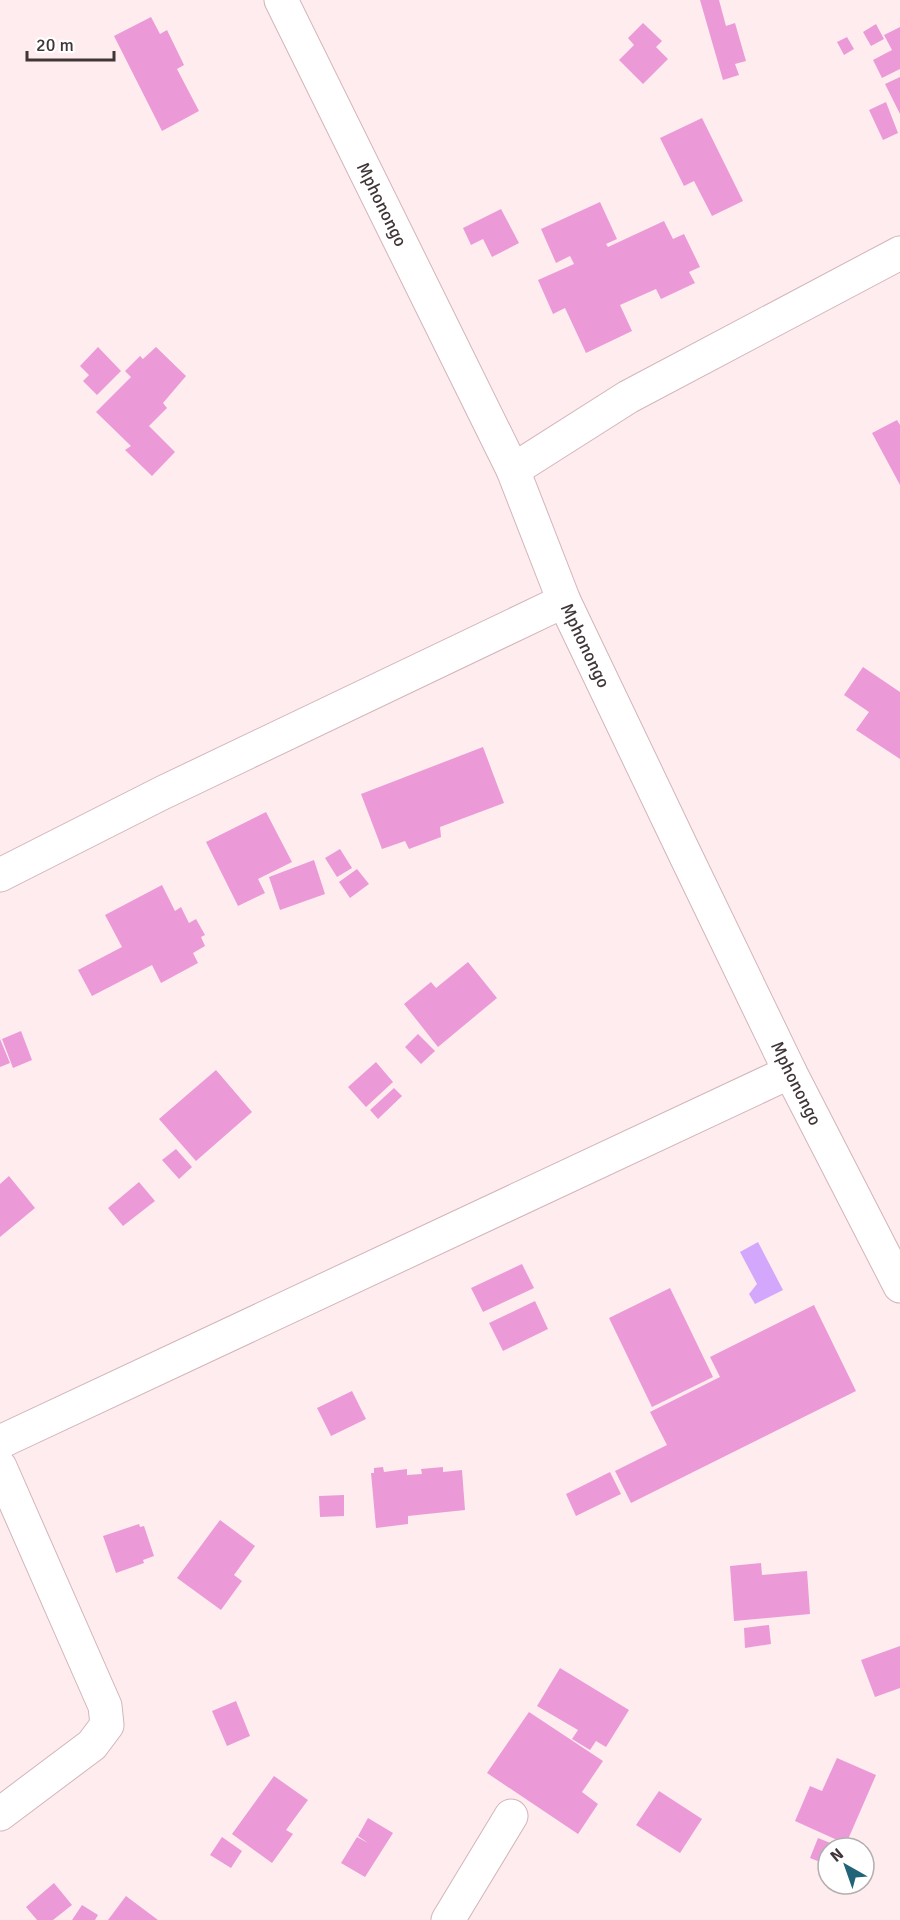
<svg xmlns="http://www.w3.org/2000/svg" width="900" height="1920" viewBox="0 0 900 1920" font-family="Signika,sans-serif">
<rect width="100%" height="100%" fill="#feecef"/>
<path fill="#d3a7fb" d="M758,1242L783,1290L755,1304L749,1294L757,1284L740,1252Z"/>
<path fill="#eb9ad7" d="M700,0H719L726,26L735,23L746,61L735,64L739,75L723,80Z
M151,17L160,34L167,30L184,65L177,69L199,111L162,131L114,36Z
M643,23L662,41L656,47L668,59L643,84L619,60L634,45L628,38Z
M876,24L884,39L871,46L863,32Z
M900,27V69L882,78L873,60L892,50L884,35Z
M847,37L854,49L844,55L837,42Z
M900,77V114L885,84Z
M886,102L898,133L883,140L869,110Z
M702,118L743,201L712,216L694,181L684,186L660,138Z
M600,202L617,239L606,244L608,247L664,221L673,239L684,234L700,267L689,272L695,283L661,299L656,289L620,305L632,331L586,353L565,308L553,314L538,280L574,264L570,256L556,263L541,229Z
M501,209L519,243L492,257L483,239L471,245L463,228Z
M98,347L121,371L97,395L83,381L89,375L80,366Z
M156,347L186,376L163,403L167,408L149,426L175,452L152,476L125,450L131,446L96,412L131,377L125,371L140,356L143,359Z
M897,420L900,425V485L872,433Z
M863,667L900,692V759L856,730L869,712L844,695Z
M483,747L504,803L440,827L441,837L409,849L405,841L382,849L361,794Z
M266,812L292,862L258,879L265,893L238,906L206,842Z
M340,849L352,868L337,877L325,858Z
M314,860L325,894L280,910L269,877Z
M357,869L369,884L350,898L339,882Z
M162,885L175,911L181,907L189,923L196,919L205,935L201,937L205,946L193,953L198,963L161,983L152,965L92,996L78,970L122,947L105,915Z
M468,962L497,998L438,1047L404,1004L431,982L436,988Z
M21,1031L32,1060L13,1068L2,1039Z
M418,1034L435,1051L421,1064L405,1047Z
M0,1039L10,1063L0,1067Z
M376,1062L393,1082L366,1107L348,1087Z
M216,1070L252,1112L196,1161L159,1119Z
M394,1088L402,1096L378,1119L370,1110Z
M176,1149L192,1167L179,1179L162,1160Z
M9,1176L35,1208L0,1237V1184Z
M139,1182L155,1201L123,1226L108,1208Z
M522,1264L534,1288L483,1312L471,1288Z
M670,1288L713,1377L652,1407L609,1318Z
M535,1301L548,1329L503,1351L489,1323Z
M814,1305L856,1391L631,1503L615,1471L667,1445L650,1412L720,1377L710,1357Z
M352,1391L366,1419L331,1436L317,1408Z
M383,1467L384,1472L407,1469V1475L422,1474L421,1469L443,1467V1472L462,1470L465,1510L408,1516V1524L376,1528L371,1473H374V1468Z
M610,1472L621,1494L576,1516L566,1494Z
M344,1495V1516L320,1517L319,1496Z
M220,1520L255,1546L234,1575L242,1581L221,1610L177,1578Z
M139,1524L140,1527L144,1526L154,1556L143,1560L144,1563L116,1573L103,1536Z
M761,1563L762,1575L807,1571L810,1614L734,1621L730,1566Z
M769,1625L771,1644L745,1648L744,1628Z
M900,1646V1688L875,1697L861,1660Z
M560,1668L629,1710L606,1747L596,1741L590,1750L572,1739L578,1730L537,1706Z
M236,1701L250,1736L227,1746L212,1711Z
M529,1712L603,1761L582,1792L598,1804L578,1834L487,1773Z
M837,1758L876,1775L846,1844L795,1821L810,1786L822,1791Z
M274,1776L308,1800L286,1830L293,1834L272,1863L232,1834Z
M659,1791L702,1819L680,1853L636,1825Z
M368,1818L393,1833L365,1877L341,1863L357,1837L368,1843L358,1836Z
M222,1837L242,1851L231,1868L210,1855Z
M818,1838L843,1848H828V1865L810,1858Z
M54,1883L72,1905L53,1920H37L26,1907Z
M126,1896L158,1920H108Z
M82,1905L98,1915L95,1920H72Z"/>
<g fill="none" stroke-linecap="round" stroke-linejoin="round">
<g stroke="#d2b5ba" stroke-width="35">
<g id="minor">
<path id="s1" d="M281,0L513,470L564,601L682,848L790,1072L900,1286"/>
<path d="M513,470L628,397L900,253"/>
<path d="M0,875L162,793L564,601"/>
<path d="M0,1442L790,1072"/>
<path d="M0,1467L105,1706L107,1725L92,1745L0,1814"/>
<path d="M448,1920L511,1816"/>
</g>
</g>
<use href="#minor" stroke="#fff" stroke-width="33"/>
</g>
<g text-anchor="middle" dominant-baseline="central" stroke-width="4.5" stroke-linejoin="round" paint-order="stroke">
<g font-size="18" fill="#403537" stroke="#fff">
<text stroke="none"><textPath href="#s1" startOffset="228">Mphonongo</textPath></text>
<text stroke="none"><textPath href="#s1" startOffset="714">Mphonongo</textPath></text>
<text stroke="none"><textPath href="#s1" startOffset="1200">Mphonongo</textPath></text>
</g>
</g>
<g transform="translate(846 1866) rotate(320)"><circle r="28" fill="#ffffff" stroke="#b3aeaf" stroke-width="1.5"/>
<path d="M0-4.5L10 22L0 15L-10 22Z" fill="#216477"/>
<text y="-9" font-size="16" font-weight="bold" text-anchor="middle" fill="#403537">N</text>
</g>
<path d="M27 51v9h87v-9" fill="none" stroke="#403537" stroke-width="3"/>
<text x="36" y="51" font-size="18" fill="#403537" stroke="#ffffff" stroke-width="4.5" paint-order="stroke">20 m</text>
</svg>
